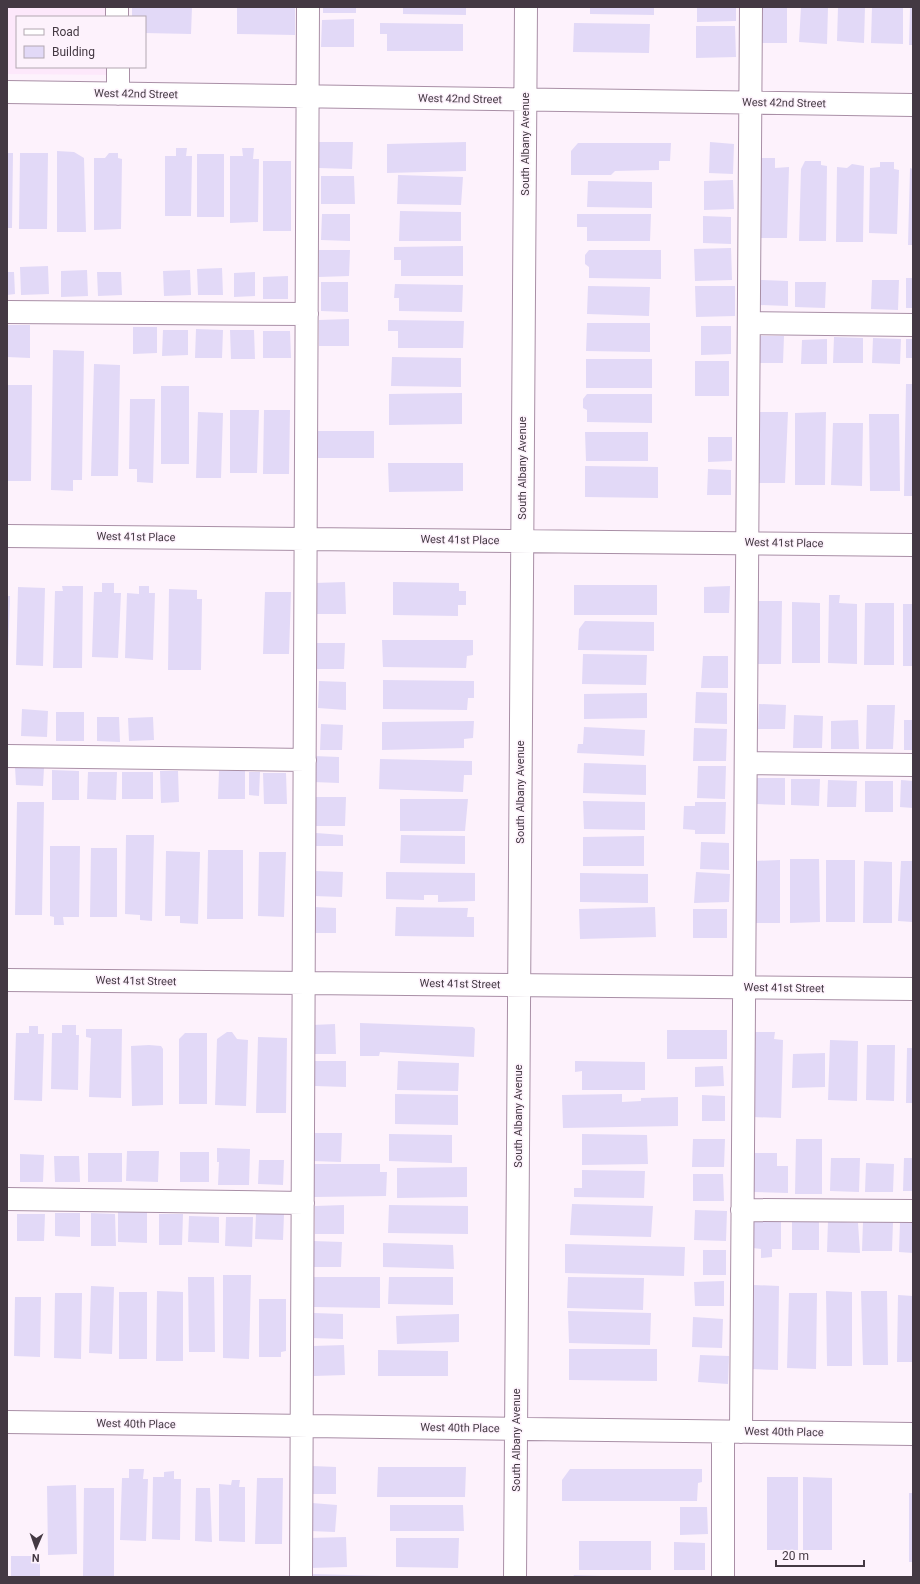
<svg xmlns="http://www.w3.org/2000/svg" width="920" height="1584" viewBox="0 0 920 1584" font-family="Roboto,sans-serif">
<rect width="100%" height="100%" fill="#fdf2fc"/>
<path fill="#fde8fb" d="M7,7H117V17H17V67H118V75L7,74Z"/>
<path fill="#e2d9f7" d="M132,7H192L191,34L145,33V17H132Z
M237,7H295V35L237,34Z
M323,7H356V13H323Z
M403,7H466V15L403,14Z
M590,7H654V15L590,14Z
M697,7H736V21L697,22Z
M762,7H787V43H761Z
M801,7H828L827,44L799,42Z
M838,7H865L864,43L837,41Z
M872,7H903V44L871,43Z
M910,7H913V45H909Z
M354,19V47H321L322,20Z
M380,23L463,24V51H387V34H380Z
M574,23L650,24L649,53L573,52Z
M696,26H735L736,57L696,58Z
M319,142H353L352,169L319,168Z
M466,142V171L387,173V144Z
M710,142L734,144L733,174L709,173Z
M578,143H671L670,161H659V170L615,171L611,175H571V151Z
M176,148H187L186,156H192L191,216H165V156H176Z
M242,148H254L253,159H259L258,222L230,223V156H243Z
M57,151L74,152L84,158L86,232H57Z
M7,153H13L12,228H7Z
M20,153H48L47,229H19Z
M109,153H118V158L122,159L121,229L94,230V158H105Z
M197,154H224V217H197Z
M760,158H775V168L789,167L787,238H758Z
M263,161H291V231H263Z
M805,161H821V165L827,166L826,241H799L801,169Z
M880,162H894V169L899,170L897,234L869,233L870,168L880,167Z
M852,164L864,166L863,242H836L837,167L847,168Z
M910,168L913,169V245H908Z
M398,175L463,177L461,205L397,204Z
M321,176H354L355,204H321Z
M733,180L734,209L704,210V181Z
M588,181L652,182V208L587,207Z
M400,211L461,212V241H399Z
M322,214H350V241L321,240Z
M577,214H651L650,241H587V227H577Z
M703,216L731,217V244L703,243Z
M463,246V276H401V260H394V247Z
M731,248L732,280L695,281L694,249Z
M319,250H350L349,276L319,277Z
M589,250H661V279L589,278V267L585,264V255Z
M48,266L49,294L21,295L20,267Z
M222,268L223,295H198L197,269Z
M87,270L88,296L61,297V271Z
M190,270L191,295L164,296L163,271Z
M7,272H14L15,294L7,295Z
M97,272H121L122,295L98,296Z
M255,272V296L234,297V273Z
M288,276V299H263V277Z
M906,278H913V308H906Z
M761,280L788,281V306L760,305Z
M872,280H899L898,310L871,309Z
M321,282H348V312L321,311Z
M795,282H826L825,308L795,307Z
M395,284L463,285L462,312L399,311V298H394Z
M588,286L650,287L649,316L587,314Z
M695,286H735V316L696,317Z
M349,319V346H319V320Z
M388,320L464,321L463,348H398V331H388Z
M587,323H650V352L586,351Z
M7,325H30V358L7,357Z
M701,326H731V354L701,355Z
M133,327H157V353L133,354Z
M196,329L223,330L222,358H195Z
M163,330H188V355L162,356Z
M230,330H254L255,359H231Z
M263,331H290L291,358H263Z
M757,336H784L783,363H755Z
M834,337L863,338V363H833Z
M873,338L901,339L900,364L872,363Z
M827,339V364H801L802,340Z
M906,339H913V358H906Z
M53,350L84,351L82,480H73V491L51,490Z
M392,357L461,358V387L391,386Z
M586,359H652V388H586Z
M695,361H729V396H695Z
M94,364L120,365L118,476H91Z
M906,384H913V496H904Z
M7,385H32L31,481H7Z
M161,386H189V464H161Z
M462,393V424L389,425V394Z
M587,394H652V423L587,422V410L583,408V399Z
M130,399H155L153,483L137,482V469H129Z
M230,410H259L257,473H230Z
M264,410H290L289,474H263Z
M198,412L223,413L221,478H196Z
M758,412H788L785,483H755Z
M826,412L825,485H795V413Z
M869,414H899L900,491H870Z
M833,423H863L862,486L831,485Z
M315,431H374V458H315Z
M585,432H648V461H586Z
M708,437H732V461L708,462Z
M388,463H463V491L389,492Z
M585,466L658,467V498L585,497Z
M708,469L731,470V495H707Z
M345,582L346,614H315V583Z
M393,582L459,583V591H466V605H458V616L393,615Z
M102,583H114V593H121L118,658L92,657L94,592H102Z
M574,585H657V615H574Z
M62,586H83L82,668H53L55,591H63Z
M139,586H149V593H155L153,660L125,658L127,593L139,594Z
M730,586L729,613H704V587Z
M18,587L45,588L43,666L16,665Z
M169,589L197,590V599H202L201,670H168Z
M265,592H291L289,654H263Z
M829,595H840L839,603L857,604V664L828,663Z
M7,596H10L8,653H7Z
M758,601H782L781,664H758Z
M792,602L820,603V663H792Z
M865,603H894V665H864Z
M903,604H913V666H903Z
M585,621L654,622V651L578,650L579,629Z
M382,640H473V655L467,656L466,668L383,667Z
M316,643H345L344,669H316Z
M583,654L647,655L646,685L582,684Z
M703,656H728V688H701Z
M383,680L474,681V698H468L467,710L383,709Z
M319,681L346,682V710L318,708Z
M696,692L727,693V724L695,723Z
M647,693V718L584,719V694Z
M759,704L786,705L785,729H758Z
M867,705H895L893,749H866Z
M22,709L48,711L47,737L21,736Z
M56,712H84V741H56Z
M794,715L823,716L822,748H793Z
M97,717H119L120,742L97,741Z
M153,717L154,740L129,741L128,718Z
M858,720L859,749H831V721Z
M904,720H913V750H904Z
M474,721L473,738L464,739V748L382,750V722Z
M321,724L343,725L342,750H320Z
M584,727L645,730L644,756L577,753L578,744H583Z
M694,728L727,729L726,761H693Z
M313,756L339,757V783L313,782Z
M380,759L472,761V775H464L463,792L379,789Z
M584,763L646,765V795L583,793Z
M698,766H726L725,799L697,798Z
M15,767L44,768L43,786L16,785Z
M52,770L79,771V800H52Z
M160,771H178L179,802L161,803Z
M219,771H245V799H218Z
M88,772H117L116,800L87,799Z
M122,772H153V799H122Z
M249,772H260L259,796L249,795Z
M263,773H286L287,804H264Z
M757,778H785V805L757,804Z
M791,779H820L819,806L791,805Z
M828,780L857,781L856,807H827Z
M901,780L913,781V808L900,807Z
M865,781H893V812H865Z
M316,797H346L345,826H315Z
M400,799H468L465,831H400Z
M583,801L645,802V830L584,829Z
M17,802H44L42,915H15Z
M695,802H726L725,834H695V830L683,829L684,806H695Z
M316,833L343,835V846H316Z
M126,835H154L152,921L140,920V915L125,914Z
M401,835L465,836V864L400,863Z
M644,836V866H583V837Z
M701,842L729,843V870L700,869Z
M50,846H80L79,917H63L64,925H54V917L50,916Z
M91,848H117V917H90Z
M208,850H243V919H207Z
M166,851L200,852L198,924L180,923V916H165Z
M259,852H286L284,917L258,916Z
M790,859H819L820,922L790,923Z
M780,860V923H755L754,861Z
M826,860H855V922H826Z
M864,861L892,862V923H863Z
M901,861H913V922L898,921Z
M315,871L343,872L342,897L314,896Z
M386,872L475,873V901L438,902V895H424V900L386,899Z
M696,872L730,874L729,902L694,903Z
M580,873L648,874V903L580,902Z
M314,907L336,908V933H315Z
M396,907L468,908L467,917H474V937L395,936Z
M655,907L656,937L580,939L579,909Z
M693,909H727V938H693Z
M360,1023L473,1027L475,1029L474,1057L380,1052L379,1056H360Z
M335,1024L336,1054H313L312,1025Z
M62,1025H76V1035H79L78,1090L51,1089L52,1033H62Z
M29,1026H38V1034H44L42,1101L14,1100L16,1033H29Z
M86,1029H122L121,1098L89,1097L91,1038L86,1037Z
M667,1030H727V1059H667Z
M227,1032H232L237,1039L248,1040L246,1106L215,1105L217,1039Z
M755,1032H775L774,1039L783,1040L781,1118L753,1117Z
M185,1033H207V1104H179V1039Z
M258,1037L287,1038L286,1113H256Z
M830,1040L858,1041L857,1101L828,1100Z
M149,1045L161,1046L163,1049V1105L132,1106L131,1046Z
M867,1045H895L894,1101L866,1100Z
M907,1048H913V1103H906Z
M825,1053V1087L792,1088L793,1054Z
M315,1061H346V1087L315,1086Z
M398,1061L459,1063L458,1091L397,1090Z
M575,1061L645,1062V1090H582V1071L575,1072Z
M723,1066L724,1086L695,1087V1067Z
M395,1094L458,1095V1125L395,1124Z
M622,1094V1102L641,1101V1098L678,1097V1126L563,1128L562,1095Z
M702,1095L725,1096V1121H702Z
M313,1133H342L341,1162L312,1161Z
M389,1134L452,1135V1163L389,1161Z
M582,1134L647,1135L648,1164L582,1165Z
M693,1139H725L724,1167H692Z
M796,1139H822V1194H795Z
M217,1148L250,1149L249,1185H218L219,1162H217Z
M127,1151H159L158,1182L126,1181Z
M180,1152H209V1182H180Z
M88,1153H122V1182H88Z
M753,1153H777V1166H788V1193L754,1192Z
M20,1154L44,1155L43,1182H20Z
M54,1156H79L80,1182H55Z
M831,1158H860L859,1192L830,1191Z
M904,1158H913V1191H903Z
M259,1160H284L283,1185L258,1184Z
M866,1163L894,1164L893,1192H865Z
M314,1164H380V1172H387L386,1196L314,1197Z
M467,1167V1197L397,1198V1168Z
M582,1170L645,1171L644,1198L574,1197V1188H582Z
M693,1174H723L724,1201H693Z
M572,1204L653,1206L651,1237L570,1235Z
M344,1205V1234H315V1206Z
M389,1205L468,1206V1234L388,1233Z
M695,1210L727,1211L726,1241L694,1240Z
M118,1212H147V1243L118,1242Z
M55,1213H80V1237L55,1236Z
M91,1213L115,1214L116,1246H91Z
M17,1214H45L44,1241H17Z
M159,1214H183L182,1245H159Z
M256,1214H284L283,1240L255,1239Z
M189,1216L219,1217V1243L188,1242Z
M226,1217H253L252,1247L225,1246Z
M753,1221H781V1249H772V1257L761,1258V1249L753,1248Z
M792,1221H819V1250H792Z
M828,1221L858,1223L860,1253L827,1252Z
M863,1222H893L892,1251H862Z
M900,1222H913V1253L899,1252Z
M313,1241L342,1242L341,1267H313Z
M383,1243L453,1245L454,1269L383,1267Z
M565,1244L685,1247L684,1276L565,1273Z
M703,1250H726V1275H703Z
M223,1275H251L249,1359L223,1358Z
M188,1277H214L215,1352H189Z
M314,1277H380V1308L314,1307Z
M389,1277H453V1305L388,1304Z
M568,1277L644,1278L643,1310L567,1308Z
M724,1281V1306H695L694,1282Z
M753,1285L779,1286L778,1370L752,1369Z
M91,1286L114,1287L112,1354L89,1353Z
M157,1291L183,1292V1361H156Z
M826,1291L852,1292V1366H827Z
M861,1291H887L888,1365H863Z
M119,1292H147V1359H119Z
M55,1293H82L81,1359L54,1358Z
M789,1293H817L816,1369L787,1368Z
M898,1295L913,1296V1362H897Z
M15,1297H41L40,1357L14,1356Z
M259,1299H286V1351L281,1352V1357H259Z
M568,1311L651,1313L650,1345L569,1343Z
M314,1313L343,1314V1339L312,1338Z
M459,1314V1342L397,1344L396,1316Z
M693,1317L723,1319L722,1348L692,1347Z
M344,1345L345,1375L314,1376L313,1346Z
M569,1349H657V1381L569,1380Z
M378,1350L448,1351V1376H378Z
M700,1355L729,1356L728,1384L698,1382Z
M312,1466L336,1467V1494H311Z
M378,1467H466L465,1497H377Z
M129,1469H144L143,1479H148L146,1541L120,1540L122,1478H129Z
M570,1469H702V1482L698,1483L697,1501H562V1480Z
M174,1471V1479H181L180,1540L152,1539L153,1477H164V1472Z
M767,1477H798V1550H767Z
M803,1477L832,1478V1550H803Z
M257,1478H283L282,1544H255Z
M232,1480H240L239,1487H245V1542L219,1541V1484L231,1485Z
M76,1485L77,1554L48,1555L47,1486Z
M84,1488H114V1577L83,1576Z
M196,1488H210L212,1542L195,1541Z
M909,1493H913V1562H909Z
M312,1503L337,1505L335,1532L310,1531Z
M390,1505H463L464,1531H390Z
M680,1507H707L708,1534L680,1535Z
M346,1537L347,1567L309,1568V1538Z
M396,1538H459L458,1568L396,1567Z
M579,1541H651V1570H579Z
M674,1542L705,1543V1570H674Z
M11,1556H40V1577H11Z
M312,1574L385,1576V1577H312Z
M574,1575L602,1576V1577H573Z"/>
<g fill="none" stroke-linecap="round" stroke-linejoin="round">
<g stroke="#a98fa6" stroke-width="24">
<path id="minor" d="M117,7V17
M118,67V94
M7,92L913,105
M7,312L307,314
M749,323L913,325
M7,536L913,545
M7,756L305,760
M746,763L913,765
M7,980L913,989
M7,1199L303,1203
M742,1210L913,1211
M7,1422L913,1434
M741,1432L751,7
M301,1577L308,7
M515,1577L526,7
M723,1577V1432"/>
</g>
<use href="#minor" stroke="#fff" stroke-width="22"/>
</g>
<g text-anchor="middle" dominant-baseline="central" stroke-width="3" stroke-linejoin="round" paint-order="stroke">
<g font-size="11" fill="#443943" stroke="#fdf2fc">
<text transform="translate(136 94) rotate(1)">West 42nd Street</text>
<text transform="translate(460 99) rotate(1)">West 42nd Street</text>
<text transform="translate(784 103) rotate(1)">West 42nd Street</text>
<text transform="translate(525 144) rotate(-90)">South Albany Avenue</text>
<text transform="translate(522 468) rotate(-90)">South Albany Avenue</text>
<text transform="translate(136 537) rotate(1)">West 41st Place</text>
<text transform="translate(460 540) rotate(1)">West 41st Place</text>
<text transform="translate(784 543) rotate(1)">West 41st Place</text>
<text transform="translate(520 792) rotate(-90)">South Albany Avenue</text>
<text transform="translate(136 981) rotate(1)">West 41st Street</text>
<text transform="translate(460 984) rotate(1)">West 41st Street</text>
<text transform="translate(784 988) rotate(1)">West 41st Street</text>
<text transform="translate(518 1116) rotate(-90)">South Albany Avenue</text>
<text transform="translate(136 1424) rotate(1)">West 40th Place</text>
<text transform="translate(460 1428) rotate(1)">West 40th Place</text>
<text transform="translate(784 1432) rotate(1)">West 40th Place</text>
<text transform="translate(516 1440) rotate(-90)">South Albany Avenue</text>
</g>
</g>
<rect width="920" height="1584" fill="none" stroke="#443943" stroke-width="16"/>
<rect x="16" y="16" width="130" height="52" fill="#fdf2fc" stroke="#b3a8b2"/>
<rect x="24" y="29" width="20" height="6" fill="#ffffff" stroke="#b3a8b2"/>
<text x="52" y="36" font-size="12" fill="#443943">Road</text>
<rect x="24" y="46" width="20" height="12" fill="#e2d9f7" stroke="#b3a8b2"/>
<text x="52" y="56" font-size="12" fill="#443943">Building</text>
<g transform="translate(36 1548) rotate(182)" stroke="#fdf2fc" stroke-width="3" paint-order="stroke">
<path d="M0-3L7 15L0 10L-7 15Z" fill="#443943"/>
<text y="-6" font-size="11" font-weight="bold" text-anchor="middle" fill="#443943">N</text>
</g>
<path d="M776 1560v6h88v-6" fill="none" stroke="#443943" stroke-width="2"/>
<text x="782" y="1560" font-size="12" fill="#443943" stroke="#fdf2fc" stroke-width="3" paint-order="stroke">20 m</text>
</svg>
